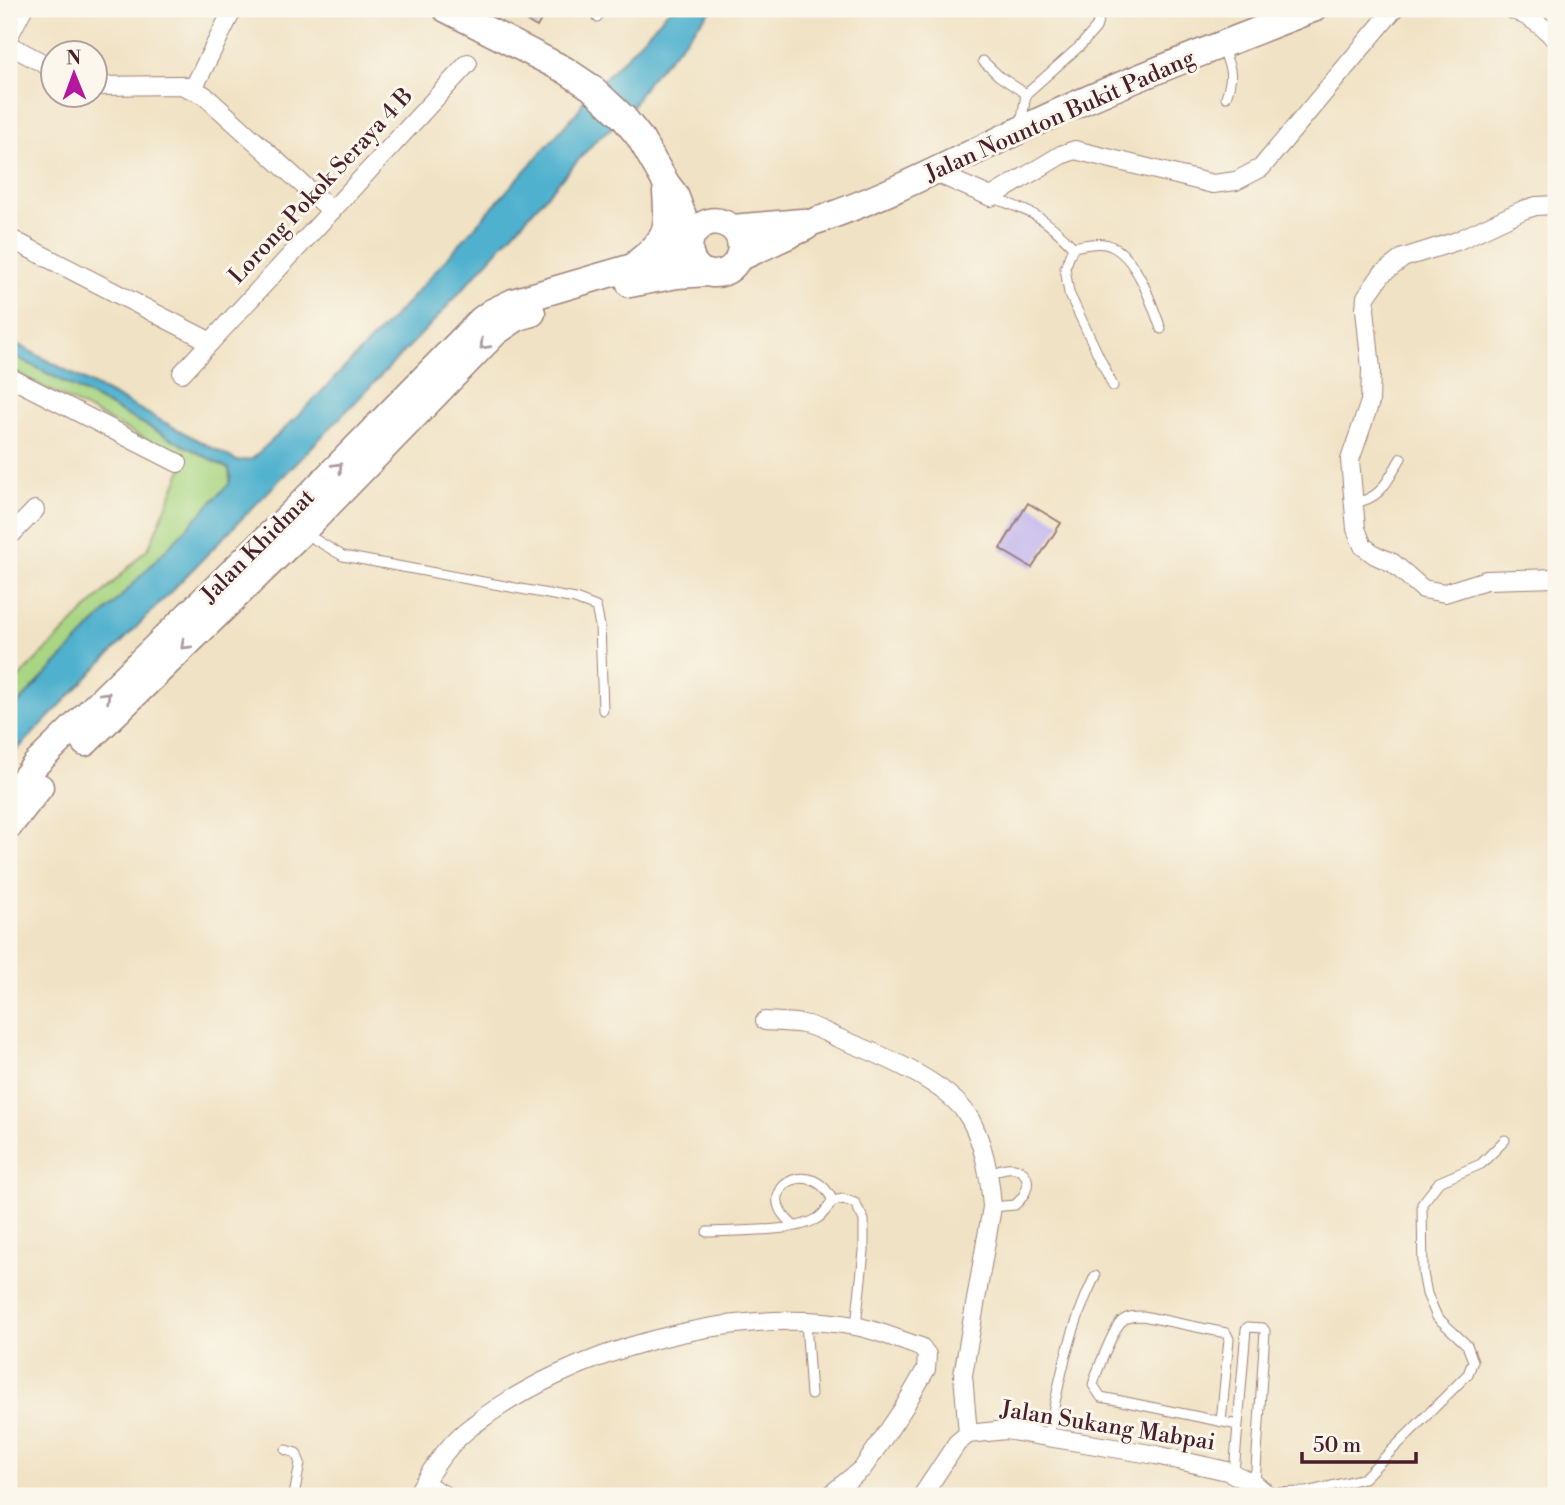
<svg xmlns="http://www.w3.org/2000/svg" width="1565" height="1505" viewBox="0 0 1565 1505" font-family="'Libre Bodoni',serif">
<rect width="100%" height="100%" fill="#fbf7ec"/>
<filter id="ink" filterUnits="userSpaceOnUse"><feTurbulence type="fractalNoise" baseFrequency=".0143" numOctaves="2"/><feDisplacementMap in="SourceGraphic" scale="14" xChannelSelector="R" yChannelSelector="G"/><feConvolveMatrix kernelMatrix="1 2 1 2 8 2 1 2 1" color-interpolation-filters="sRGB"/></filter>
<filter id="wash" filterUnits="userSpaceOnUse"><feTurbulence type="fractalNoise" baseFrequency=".00686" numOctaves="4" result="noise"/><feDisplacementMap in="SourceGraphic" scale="28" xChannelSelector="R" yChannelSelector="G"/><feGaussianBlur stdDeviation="1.57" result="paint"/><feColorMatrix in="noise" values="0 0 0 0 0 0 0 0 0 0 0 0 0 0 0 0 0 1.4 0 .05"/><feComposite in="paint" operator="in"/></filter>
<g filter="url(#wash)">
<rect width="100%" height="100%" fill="#f0e2c4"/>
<path fill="#a9d683" stroke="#7a7a57" stroke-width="2" d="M9,353L229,469L230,484L9,713V687L149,547L186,460L9,369Z"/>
<path fill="#4fb1ce" stroke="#4c687c" stroke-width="2" d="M670,9H712L648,81L633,105L616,124L598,138L434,321L9,758V713L229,484L231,476L229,469L9,353V340L237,461L252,459L298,416L406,304L578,111L586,96L625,58Z"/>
<g id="blocks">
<path fill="#b9acec" d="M505,9H547L537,27Z
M1028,503L1061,523L1032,568L1000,549Z"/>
</g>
</g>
<g filter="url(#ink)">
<use href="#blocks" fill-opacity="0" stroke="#9d8078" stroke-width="2"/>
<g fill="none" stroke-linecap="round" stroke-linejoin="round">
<g stroke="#9d8078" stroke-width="11">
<path id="lane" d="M597,17L603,9
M1222,47C1231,69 1234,74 1226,97
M983,61L999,76L1026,94
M1021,125L1026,94L1081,45L1096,28L1102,9
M993,198C1032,212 1044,216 1073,247L1065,268L1069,293L1113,386
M1073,247C1084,245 1100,241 1111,246C1137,257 1152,304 1161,329
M1353,503C1382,499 1387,481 1401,458
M304,533L343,556L575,599L596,607L600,626L603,710
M989,1175C1019,1155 1043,1180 1015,1205L992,1207
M794,1226C790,1222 785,1218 782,1213C763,1184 813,1158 833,1201
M707,1232C736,1230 795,1233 818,1218C824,1214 828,1207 833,1201L843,1199L855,1203L864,1220V1251L856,1326
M806,1322L811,1395
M1221,1422L1229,1339L1226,1333L1143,1316C1135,1316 1127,1316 1121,1322C1113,1330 1096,1373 1093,1385L1101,1397C1147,1406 1193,1416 1238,1425
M1048,1436C1059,1381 1070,1327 1095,1276
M286,1450L296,1453L300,1463L294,1496
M1234,1473L1246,1329L1248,1327L1263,1328L1265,1331L1255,1484
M425,1479L455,1496
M1267,1493L1306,1492L1364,1478L1468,1374L1473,1361L1467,1345L1437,1317L1427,1294L1423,1273L1422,1204L1439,1182L1481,1164L1505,1140"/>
</g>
<g stroke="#9d8078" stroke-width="20">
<path id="street" d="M1511,9C1529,16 1544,25 1556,41
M9,36L23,9
M9,45L52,68
M94,86L181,85L204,95L332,211
M193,89L233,9
M934,172L991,197L1061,155L1075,150L1213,184L1236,181L1261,168L1394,9
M1556,205L1536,206L1523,210L1457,241L1403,258L1382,274L1366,297L1365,309L1371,369L1370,402L1350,460L1356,529L1363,546L1375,555L1393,563L1423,589L1445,593L1486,580L1556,578
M9,238L211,342
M182,373L468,63
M9,377L178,463
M9,537L35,510
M765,1021C778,1022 791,1022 803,1024C815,1026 827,1033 838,1038C877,1053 949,1082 970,1119C985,1146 990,1178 992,1207L963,1375L968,1434
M416,1496C429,1473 450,1442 472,1426C570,1350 732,1305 855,1326C877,1330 899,1340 921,1347L927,1355L926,1369L903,1409L863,1468L829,1496
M922,1496L957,1443L968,1434L1006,1430L1156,1455L1227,1471L1255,1484L1269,1496"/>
</g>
<g stroke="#9d8078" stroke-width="29">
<path id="secondary" d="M446,9L565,70L592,88L624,118L640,138L666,183L675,195L691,237
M732,228L802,222
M739,258L806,227L807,224C895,195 976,149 1061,111C1143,74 1229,42 1313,9
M639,261C668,239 669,227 666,192
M630,284L677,275L708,273
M85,743L302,532L496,332L518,317L532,313
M9,798L35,765L291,514L481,320L492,312L513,302L660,259C666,256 673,252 679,248C693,238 701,215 723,223C752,232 743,276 712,274C693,272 686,253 691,237
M9,826L40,787"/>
</g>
<use href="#lane" stroke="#fff" stroke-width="9"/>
<use href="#street" stroke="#fff" stroke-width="18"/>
<use href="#secondary" stroke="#fff" stroke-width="26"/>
</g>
<defs><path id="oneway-chevron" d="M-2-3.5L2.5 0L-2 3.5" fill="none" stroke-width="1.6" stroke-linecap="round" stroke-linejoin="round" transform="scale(1.75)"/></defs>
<g stroke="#ae9aa0">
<use href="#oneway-chevron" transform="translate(484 345) rotate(134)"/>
<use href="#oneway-chevron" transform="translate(338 467) rotate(-46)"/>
<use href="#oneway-chevron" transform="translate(185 645) rotate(136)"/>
<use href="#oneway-chevron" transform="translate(106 696) rotate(-44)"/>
</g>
</g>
<g text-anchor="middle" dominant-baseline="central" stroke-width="6" stroke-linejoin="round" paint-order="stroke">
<g font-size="23" fill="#4a1f2b" stroke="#fbf7ec">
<text transform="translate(1060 116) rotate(-24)">Jalan Nounton Bukit Padang</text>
<text transform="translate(321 186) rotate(-47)">Lorong Pokok Seraya 4 B</text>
<text transform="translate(258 546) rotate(-45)">Jalan Khidmat</text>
<text transform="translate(1108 1426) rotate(9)">Jalan Sukang Mabpai</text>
</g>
</g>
<rect width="1565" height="1505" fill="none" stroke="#fbf7ec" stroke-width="35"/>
<g transform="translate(74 74) rotate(359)"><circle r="33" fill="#fbf7ec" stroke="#b4a19f" stroke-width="2"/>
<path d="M0-5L12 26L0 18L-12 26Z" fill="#b5179e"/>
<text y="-10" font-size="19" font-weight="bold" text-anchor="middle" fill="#4a1f2b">N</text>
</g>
<path d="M1302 1452v10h114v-10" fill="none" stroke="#4a1f2b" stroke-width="3.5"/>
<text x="1313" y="1452" font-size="21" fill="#4a1f2b" stroke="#fbf7ec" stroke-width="5" paint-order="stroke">50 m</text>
</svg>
